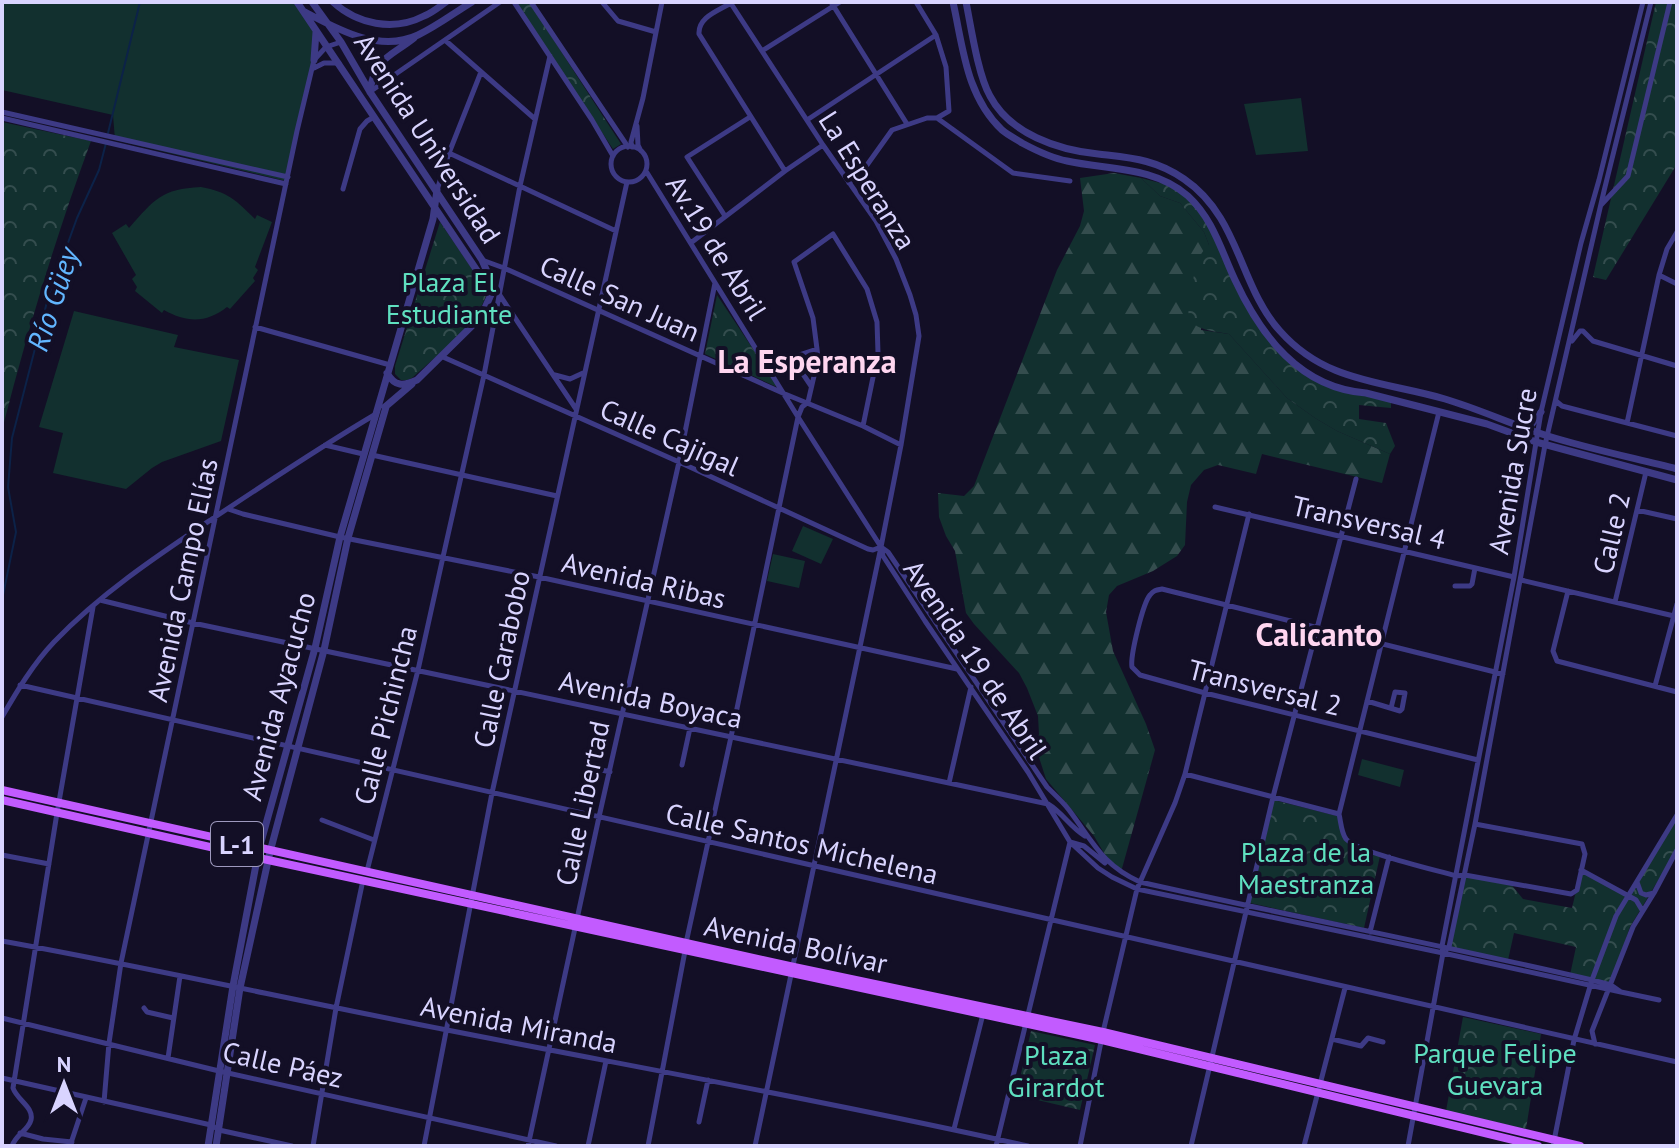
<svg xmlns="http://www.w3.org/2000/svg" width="1679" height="1148" viewBox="0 0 1679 1148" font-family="'PT Sans',sans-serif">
<defs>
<pattern id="forest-firs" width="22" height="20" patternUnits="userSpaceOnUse" patternTransform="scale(2)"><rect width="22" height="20" fill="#12302f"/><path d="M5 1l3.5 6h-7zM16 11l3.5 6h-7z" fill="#344d4e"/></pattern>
<pattern id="park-crowns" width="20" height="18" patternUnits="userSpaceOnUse" patternTransform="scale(2)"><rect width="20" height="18" fill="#12302f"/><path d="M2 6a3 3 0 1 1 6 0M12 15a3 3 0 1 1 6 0" fill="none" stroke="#344d4e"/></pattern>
</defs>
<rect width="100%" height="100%" fill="#130f26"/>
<path fill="url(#forest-firs)" d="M1114,173L1141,178L1160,196L1180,203L1204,232L1209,245L1201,330L1229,334L1287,398L1315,418L1337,431L1390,454L1382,483L1262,454L1256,474L1218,465L1204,470L1191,485L1187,502L1185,545L1177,556L1153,571L1117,586L1109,595L1106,612L1113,651L1146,724L1155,750L1121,872L1111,865L1094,836L1046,779L1036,748L1039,734L1038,716L1027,688L1019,673L974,624L966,613L955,551L946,536L939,517L938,493L964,496L974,486L1057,270L1080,226L1084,211L1080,178Z"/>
<path fill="url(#park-crowns)" d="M516,2H529L621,144L613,149Z
M1656,2H1677V164L1606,280L1593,277Z
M2,122L91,141C56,236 27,332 2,430Z
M1141,178L1164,184L1185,194L1203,211L1251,311L1288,359L1315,379L1391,399V408L1359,405V419L1386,423L1395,446L1390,454L1337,431L1315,418L1287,398L1229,334C1186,328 1183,323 1193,280C1197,264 1196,257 1209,245L1204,232L1180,203L1160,196Z
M440,222L487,291C483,319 433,359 412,378L407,380H401L395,374V366Z
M717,295L779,388L705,354Z
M1274,800L1337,816C1348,848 1349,846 1380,856L1364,928L1250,903Z
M1677,815V849L1630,927L1610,984L1570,975L1576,947L1514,933L1508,960L1449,947L1465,875L1510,883L1523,899L1572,908L1581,870L1628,894Z
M1463,1017L1541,1034L1526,1129L1446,1111Z
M1031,1031L1095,1045L1080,1110L1016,1095Z"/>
<path fill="#12302f" d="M2,2H294L318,34L286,181L115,140L113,115L2,90Z
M1301,98L1308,151L1256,155L1244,104Z
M201,187C228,192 236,200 255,219L257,215L272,222L255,267L258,270L253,278L255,281L230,309L227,307C207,323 187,323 164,310L162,313L135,291L137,287L132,279L136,275L112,233L126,224L129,228C155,199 161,189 201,187Z
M74,311L178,335L174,347L239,360L221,441L162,462L152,468L126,489L53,473L63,433L39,427Z
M803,526L833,539L821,564L792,551Z
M773,554L805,561L799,588L767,581Z
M1362,759L1404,770L1400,787L1358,775Z"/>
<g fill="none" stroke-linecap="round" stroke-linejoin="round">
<path stroke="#0c2248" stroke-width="2" d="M108,133L140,2
M2,600L16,532L8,487L12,438L48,298L77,218L99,170L106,143"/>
<path stroke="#3d3a85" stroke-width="5" d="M514,2L592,120L613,156
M531,2L628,147
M602,2L618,21L656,32
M730,2L823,145L876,221L896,259L910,295L916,315L919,336L901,445L881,547L755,1146
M831,2L907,124
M916,2L936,35L946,67L949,111L937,118
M731,3C718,11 698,17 699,34L785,171
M446,41L535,119
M762,51L840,2
M314,68L324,63H339
M371,91L500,2
M2,112L288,177
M2,118L286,184
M807,120L936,35
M637,126L638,145L641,151
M611 164a18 18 0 1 1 36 0a18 18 0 1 1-36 0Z
M632,147L631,142L643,98L662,2
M449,153L616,231
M646,171L798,417L881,547L883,556L925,621L1028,772L1070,842L1098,868L1112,877L1137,889L1443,953L1621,992L1611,985L1592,980C1442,945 1290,916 1140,882C1102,865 1093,842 1069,810C1063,802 1054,794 1047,787L888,552L881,547
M849,183L867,165L892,130L927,118H937L1013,173L1070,181
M343,189L360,129L367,121L374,117
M437,190L449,153L481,72
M1601,205L1628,176L1670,2
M725,216L687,157L750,117
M692,242L785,171L823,145
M482,260L504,268L785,394L863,426L901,445
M1659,275L1677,284
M499,294L576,409
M255,327L390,365
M1572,341L1580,331H1583L1593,341L1677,366
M443,357L679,462L868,549L873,550L881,547
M555,375L570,379L583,373
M811,386L803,374L796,356L817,349
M1556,401L1562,406L1677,436
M1439,412L1339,814C1341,822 1341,832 1346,839C1357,852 1436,870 1456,876L1465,875L1571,894L1577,890L1585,854L1582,844L1475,824
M1627,423L1659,275L1667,249L1677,232
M325,445L363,454
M372,455L557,496
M1215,507L1514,577
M228,509L243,514L340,537L539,577L957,669
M1637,510L1677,519
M1521,580L1674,616
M1455,586H1470L1472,584L1475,568
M1568,591L1553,651L1557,661L1677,692
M100,600L193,623L1048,804C1063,813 1070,827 1085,836
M1615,602L1646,472
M20,685L1677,1062
M1655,686L1677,604
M1367,701L1400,711L1402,709L1405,693L1395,692L1391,708
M2,717C17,691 33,664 54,642C100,594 157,556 212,519C266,483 320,447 376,414
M1478,760L1205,693L1140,675L1132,667C1130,656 1143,603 1150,595C1154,590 1156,590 1162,589L1503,674
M682,765L690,728
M590,767L610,772
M1185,774L1339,814
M949,783L971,687
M322,820L374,840
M2,855L49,864
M1581,870L1636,900L1642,910
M367,871L418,670L443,557L484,375L520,186L550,56
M1637,882L1641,893L1646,895L1654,893
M1370,932L1389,857
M2,941C151,968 298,1001 447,1030C641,1068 835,1103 1028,1146
M686,943L731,737L798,417L802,407L808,402L818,359L817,349L813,318L794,262L833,234L867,289L877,322L878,353L863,426
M1447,949L1449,947L1475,824L1545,445L1604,191L1651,2
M1621,992L1659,1000
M144,1008L147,1012L173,1018
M2,1018L219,1071L556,1146
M1332,1039L1361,1046L1368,1038L1383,1042
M1595,1044L1592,1031L1633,927L1654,893L1677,850
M168,1058L180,976
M2,1078L211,1125L219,1130L292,1146
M104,1102L109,1043L121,963L297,131L314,60L326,47L341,42
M699,1122L708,1080
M954,1129L983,1014
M20,1133L43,1139L72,1142
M12,1146C16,1134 28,1131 31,1120C34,1107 17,1100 13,1088L57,813L93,607
M70,1146L86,1098
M313,1146L336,1008L363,880
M424,1146L492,793L627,182
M528,1146L599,817L679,462L715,283
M588,1146L606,1061
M648,1146L685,951
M996,1146L1070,842L1084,846L1105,863
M1080,1146L1103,1032L1137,889L1175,803L1185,774L1249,514
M1191,1146L1273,797L1356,479
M1304,1146L1345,988
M1408,1146L1443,953L1442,946L1514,577L1541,412L1581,243L1599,180L1643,2
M1553,1146L1574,1040L1592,980L1616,916L1677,815"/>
<path stroke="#3d3a85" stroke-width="7" d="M297,2L488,287L493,290
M312,2L341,42L370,92L482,260L492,283L493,290
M333,2C357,24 393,32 424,16C432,13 439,7 446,2
M953,2C963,47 966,96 1002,130C1008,135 1016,139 1022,143C1037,151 1051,158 1067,161C1108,170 1154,166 1188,196C1213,219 1221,250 1235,280C1261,336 1300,388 1366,393L1487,424L1536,442L1677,480
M966,2C971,27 978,75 990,96C1010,134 1058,150 1098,154C1131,158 1155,159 1184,179C1240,217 1239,286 1280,331C1326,383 1383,381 1445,399C1479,409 1513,425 1548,436C1590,449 1634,458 1677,469
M305,12C339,30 380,53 418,35C437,26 454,13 472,2
M314,60L316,32
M370,92C374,58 390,57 414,38
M387,373C395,387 403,386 417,380L481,317L493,290
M385,407L412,384
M1522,427L1532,424L1541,412
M208,1146L233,986L259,849L315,648L340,537L433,219L437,190
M216,1146L240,988L270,852L324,650L348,538L386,407"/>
<path stroke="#c25bff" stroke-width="8" d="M2,790L794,967L1103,1032L1580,1146
M2,800L268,860L1102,1040L1538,1146"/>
</g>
<g text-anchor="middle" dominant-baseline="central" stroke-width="8" stroke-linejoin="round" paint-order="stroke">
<rect fill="#130f26" stroke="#9e99be" stroke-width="2" x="211" y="822" width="52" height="44" rx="6"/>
<g font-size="26" font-weight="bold" fill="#d9d4ff">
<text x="237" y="844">L-1</text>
</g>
<g font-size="28" fill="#d9d4ff" stroke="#130f26">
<text transform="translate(428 138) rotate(57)">Avenida Universidad</text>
<text transform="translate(868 180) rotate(58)">La Esperanza</text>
<text transform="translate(717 247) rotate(58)">Av.19 de Abril</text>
<text transform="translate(620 298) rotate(24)">Calle San Juan</text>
<text transform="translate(670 437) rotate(24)">Calle Cajigal</text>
<text transform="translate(1512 471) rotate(-80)">Avenida Sucre</text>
<text transform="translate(1369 522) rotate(13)">Transversal 4</text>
<text transform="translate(1611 533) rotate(-77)">Calle 2</text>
<text transform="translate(182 580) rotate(-78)">Avenida Campo Elías</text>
<text transform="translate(644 580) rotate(13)">Avenida Ribas</text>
<text transform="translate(501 659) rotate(-78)">Calle Carabobo</text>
<text transform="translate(976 659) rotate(56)">Avenida 19 de Abril</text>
<text transform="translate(1265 687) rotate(14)">Transversal 2</text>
<text transform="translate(278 696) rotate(-75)">Avenida Ayacucho</text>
<text transform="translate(651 699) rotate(12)">Avenida Boyaca</text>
<text transform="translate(385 715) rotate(-76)">Calle Pichincha</text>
<text transform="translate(582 803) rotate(-78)">Calle Libertad</text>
<text transform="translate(802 843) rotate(13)">Calle Santos Michelena</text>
<text transform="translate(796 944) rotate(12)">Avenida Bolívar</text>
<text transform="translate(519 1024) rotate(11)">Avenida Miranda</text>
<text transform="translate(283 1064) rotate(13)">Calle Páez</text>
</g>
<g font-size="28" fill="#5fe0c0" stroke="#130f26">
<text x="449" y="281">Plaza El<tspan x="449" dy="32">Estudiante</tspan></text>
<text x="1306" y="851">Plaza de la<tspan x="1306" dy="32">Maestranza</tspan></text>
<text x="1495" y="1052">Parque Felipe<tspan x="1495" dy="32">Guevara</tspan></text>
<text x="1056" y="1054">Plaza<tspan x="1056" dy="32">Girardot</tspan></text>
</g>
<g font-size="30" font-style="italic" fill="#62b6ff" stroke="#130f26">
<text transform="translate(52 299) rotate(-72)">Río Güey</text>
</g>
<g font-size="32" font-weight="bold" fill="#ffd6f0" stroke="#130f26">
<text x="807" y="361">La Esperanza</text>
<text x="1319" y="634">Calicanto</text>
</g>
</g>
<rect width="1679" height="1148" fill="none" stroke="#d9d4ff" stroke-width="8"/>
<g transform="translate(64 1084)" stroke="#130f26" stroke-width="6" paint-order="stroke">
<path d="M0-6L14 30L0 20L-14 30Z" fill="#d9d4ff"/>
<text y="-12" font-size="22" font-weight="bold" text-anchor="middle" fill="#d9d4ff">N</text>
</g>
</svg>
